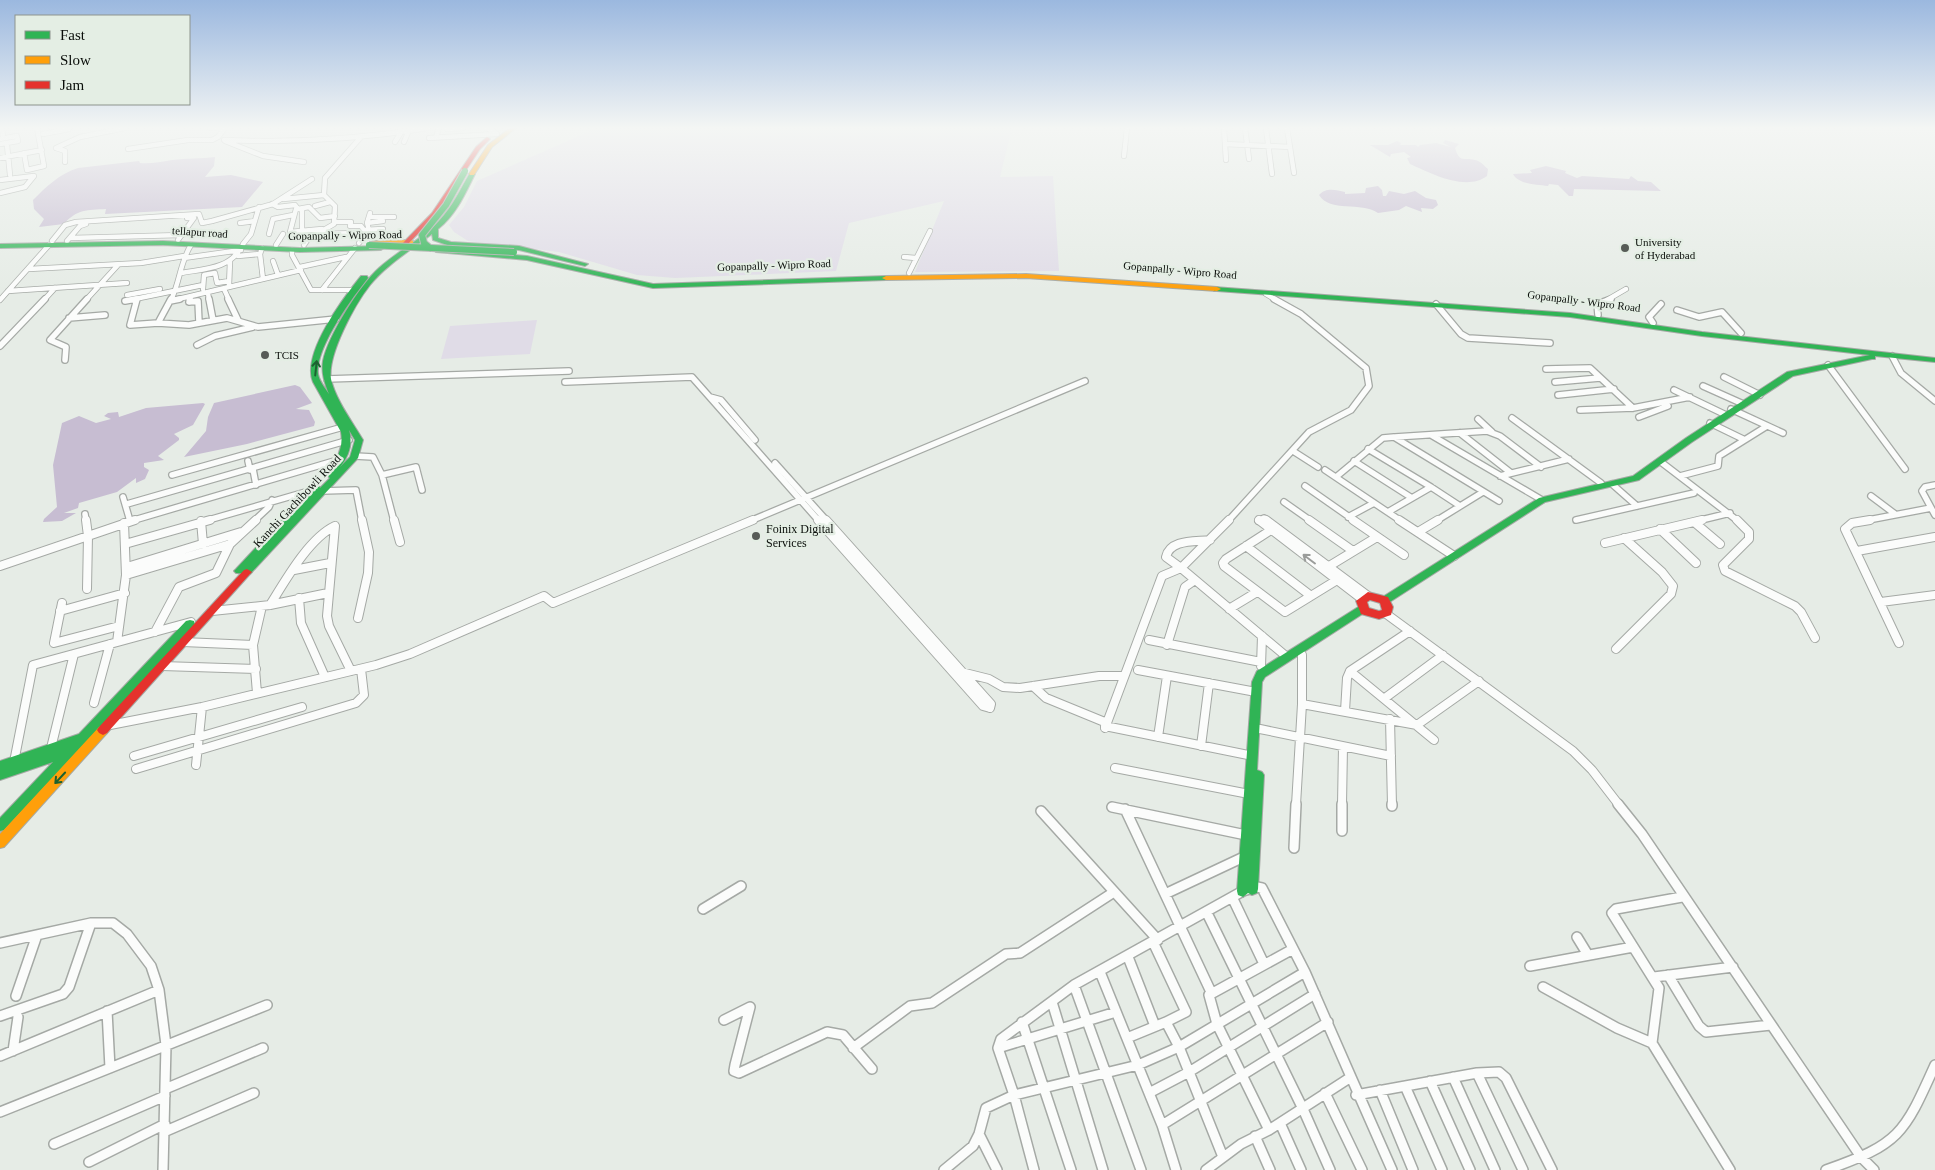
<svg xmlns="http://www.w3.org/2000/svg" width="1935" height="1170" viewBox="0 0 1935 1170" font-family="Georgia,serif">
<rect width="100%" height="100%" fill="#e6ece6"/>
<path fill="#e0dce7" d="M597,128H1012L1000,177L1053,176L1059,271L915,272L944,201L849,223L836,271L675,278L637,275L559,252L468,241L454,232L449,225L464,207L477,181Z
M537,320L530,354L441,359L450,326Z"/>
<path fill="#c7bdd2" d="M1445,140L1459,144L1455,148C1460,164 1464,157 1475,160C1481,161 1484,166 1488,169L1487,176C1466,192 1430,173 1410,164L1407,158L1411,157L1404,152L1391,154L1390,157L1370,145H1388L1397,141L1401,143L1400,145H1416L1418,147L1420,145L1436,143L1451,147L1443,143Z
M215,157L214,166L205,177L231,175L263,182L242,207L105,214L106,209C87,210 77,209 64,224L39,227L44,219L34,209L33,200C46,187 59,174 78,168L139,161L140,163C151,164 160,162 172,160C186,158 201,159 215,157Z
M1546,166L1566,171L1565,173L1577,178L1582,176L1629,179L1631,176L1638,181L1651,182L1661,191L1574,189L1573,196H1569L1558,185L1549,184L1548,186C1537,184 1519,185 1513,174L1532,173L1530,170Z
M1378,186L1382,190L1383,196H1386L1389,191L1404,194L1415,191L1426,198L1436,200L1438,205L1433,209L1421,208L1422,212L1406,206L1399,210L1378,213C1361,201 1330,213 1319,195C1326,187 1336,190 1345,192V194L1365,193L1366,188Z
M295,385L300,387L312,403L296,409L309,410L315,422L314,426L247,444L184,457L206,431L208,417L214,403Z
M203,403L205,404L193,425L174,434L179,438V440L158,456L164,460L144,463V467L149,470L145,479L136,483V478L117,492L79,503L78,508L64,513H76L62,521L43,522L44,519L57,507L53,465L62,423L79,416L96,423L111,419L104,416L108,413L118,412L119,417L146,408Z"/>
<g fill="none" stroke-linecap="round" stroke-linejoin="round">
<g stroke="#a5a9a5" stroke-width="6">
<path id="street-far3" d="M2,128L3,138
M210,128H224
M487,128L496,133
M1224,128L1226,160
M1245,128L1249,159
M1266,128L1272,174
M1287,128L1294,173
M447,129L463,128
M43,134L69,129
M436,137L439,128
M429,138L497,134
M0,139L17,136L18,141L0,144
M224,140C293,143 360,139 428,128
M225,141L263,156L304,162
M395,142L400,134V128
M404,142L409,130
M1225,144L1290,147
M7,145L10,175
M56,148L80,137L125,128
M56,148L65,151V162
M128,149L188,140H212L218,137L225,128
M24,153L27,170L44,166L37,128
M1124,156L1127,128
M0,158L42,150
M0,180L34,176L25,187L0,193
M324,195L325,178L361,137
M283,199L324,195L335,206L334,224L308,239L304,245
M272,204L278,207L295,205L298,209L309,207L320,218L335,216
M315,206L330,202
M296,209L290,232L322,229
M302,210V231
M369,217H394
M335,222H351L350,226H361L364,230L383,229
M240,223L255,221
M367,223L383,221
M269,234L273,219L293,215
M320,234L356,233
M70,238L182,235
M178,240L194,218H187
M52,241L65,225L76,222L199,214L202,223L212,221L273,204L312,179
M67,241L80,226L86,224
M359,243L369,230L367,223L370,213
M243,244L251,234L259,207
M276,245L283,234
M262,248L260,254L263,279
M292,250V255L311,290H353
M238,256L260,254
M904,257L916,258
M184,258L241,250
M273,261L278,275
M300,267L346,257
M29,269L141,263L184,256
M181,273C202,269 231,269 241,247
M909,273L930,231
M229,286L230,261
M203,289L204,275L215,273L217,283L229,281
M224,289L229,300
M322,290L355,248
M8,291L127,283
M208,293L209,300
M1266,294L1276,300
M127,295L160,289
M0,300L49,245
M44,300L55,288
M86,300L118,265
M130,300L203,285
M171,300C180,282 180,262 191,245
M174,300L301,270
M189,300L190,297
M1607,300L1626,289"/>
</g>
<g stroke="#a5a9a5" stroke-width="8">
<path id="street-far2" d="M137,299L130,325L158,323
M171,299L158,323L189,325L227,318L258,327L336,319
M190,299L189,302L198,301L199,323
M209,299L213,320
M228,299L238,320
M125,301L136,299
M170,301L180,299
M1436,304L1461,334L1468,338L1550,343
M1677,310L1699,317L1722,312L1741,333
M1598,315L1597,304L1611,299
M69,318L105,315
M1653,323L1649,317L1661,304
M197,345L215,336L253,327
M0,346L45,299
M1892,356L1901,373L1935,401
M65,360L66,347L50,340L87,299
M1828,365L1905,469
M1546,369L1590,368L1633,408
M1724,377L1760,395
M327,379L569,371
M565,382L692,377L819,521
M1555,382L1600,378
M1703,386L1741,403
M1674,390L1724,414
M1558,395L1614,389
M710,397L721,400L755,440
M1731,409L1783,433
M1580,410L1633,408L1690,397
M1639,417L1668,406
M1512,418L1601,483
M1478,419L1492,432
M1710,423L1743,439
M1460,433L1511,473
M1431,435L1542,500
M1395,437L1487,431L1500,436L1541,467
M1368,449L1431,487
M1293,451L1318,467
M355,456L373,457L382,475L394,521
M248,461L250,470
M1354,461L1412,498
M1661,462L1738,521
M775,463L827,521
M253,469L256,485
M1325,470L1401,521
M172,475L343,427
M382,475L416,467L422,490
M1500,476L1569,459
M1680,476L1718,466L1719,456L1767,426
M1336,477L1383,438L1394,437L1499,501
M1612,484L1637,506
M1935,485L1925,487L1922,491L1935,515
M1305,486L1355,521
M322,491L356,490L362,521
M1871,496L1895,514
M123,497L130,521
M1284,502L1311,521
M127,504L349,440
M1388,512L1431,487L1460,506
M85,514L86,521
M1348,517L1374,503
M1576,520L1694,493
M131,521L341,459
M205,521L316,489
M254,521L269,507L272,500
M750,521L1085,381
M1228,521L1309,432L1351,410L1369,386L1366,368L1301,314L1274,299
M1258,521L1264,518L1268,521
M1436,521L1483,492
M1697,521L1730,513
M1863,521L1931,508"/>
</g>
<g stroke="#a5a9a5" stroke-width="10">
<path id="street-far1" d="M86,520L88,536L87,589
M394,520L400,542
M818,520L983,706L990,708
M826,520L991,704L990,708
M1229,520L1181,568L1287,657
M1259,520L1362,599
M1266,520L1368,596
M1309,520L1353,551
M1353,520L1404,555
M1399,520L1454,556
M1737,520L1749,532V539L1723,565L1725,571L1795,606L1801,612L1815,638
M1870,520L1852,523L1845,529L1899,643
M201,521L203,544
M1694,522L1720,544
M1660,529L1696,563
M1271,530L1226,559L1223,563L1224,566L1285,612L1337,580
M1418,532L1438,520
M1605,543L1702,520
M125,544L210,520
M1246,546L1311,596
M1857,551L1935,537
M0,566L135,520
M127,567L241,532
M1326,568L1377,537
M294,570L330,563
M126,575L230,544
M299,598L301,623L325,677
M1881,602L1935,595
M62,603L54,643L119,626
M270,605C285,581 309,538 335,526L327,616L329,626L351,671
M1229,609L1257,592
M60,611L125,593
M212,611L270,605L328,593
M1385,613L1573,751L1592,770L1619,805
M358,618L368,573L369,552L362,520
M155,632L179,587L216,573L230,544L256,520
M1149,640L1261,662
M117,642L126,575L124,523
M183,642L253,645L257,693
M253,645L262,606
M1167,645L1185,587L1195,580
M1616,649L1671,594L1673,586L1662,572L1624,538
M162,666L256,669
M1261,666L1262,636
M1138,670L1256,692
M1350,671L1434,740
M961,672L989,679L1003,687L1020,688L1099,676H1124
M1033,686L1046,698L1107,723
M1385,698L1443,655
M94,703L110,644
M1302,704L1417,725L1479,681
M1345,711L1347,678L1350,671L1410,631
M1390,719L1392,805
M105,726L202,707L376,665L410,654L544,596L553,603L753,520
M1105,726L1253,756
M1105,728L1162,576L1181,568L1166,557C1170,539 1195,542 1210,540
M1260,729L1391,756
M1158,737L1167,676
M1201,746L1209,683
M51,748L74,654
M134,756L302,707
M14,762L33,665L191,622
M196,765L202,707
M1115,768L1249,794
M136,769L356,703L364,695L361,669
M1296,805L1302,704V655
M1342,805L1343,747"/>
</g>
<g stroke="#a5a9a5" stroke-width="12">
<path id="street" d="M1392,804V806
M1618,804L1642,834L1861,1157L1874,1170
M1112,807L1246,835
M1125,809L1211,992
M1041,811L1158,940
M1342,831V804
M1294,848L1296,804
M1257,887L1262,888L1305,972L1179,1047L1138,1065L1014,1095L998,1048L1001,1039L1074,985L1243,891Z
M1165,894L1248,855
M1682,897L1616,909L1612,913L1659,988L1652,1043L1730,1170
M1233,899L1264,964
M703,909L741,886
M1207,913L1303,1109L1330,1170
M1577,937L1588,955
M1153,942L1186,1012L1166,1022
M0,943L91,923H113L127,934L151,966L159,990L166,1045L163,1170
M1293,949L1209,995L1217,1024L1269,1130L1351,1077L1305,972
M1128,957L1155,1026
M1530,966L1633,947
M1100,972L1162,1125L1328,1022
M1668,975L1699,1026L1706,1032L1771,1025
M1654,977L1733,967
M1074,985L1141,1170
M1543,987L1617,1028L1652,1043
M16,996L37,935
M1052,1002L1103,1170
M107,1011L110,1068
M0,1016L63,994L69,987L91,923
M724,1020L750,1007L735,1065L734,1071L739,1073L827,1032L843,1035L872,1069
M1022,1022L1071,1170
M1127,1038L1166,1022L1179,1047L1223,1157
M853,1048L910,1006L932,1003L1006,954L1020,953L1114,892
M998,1048L1116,1012
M13,1051L18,1017
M0,1056L159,990
M1477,1073L1523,1170
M1351,1077L1392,1170
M1453,1077L1495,1170
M1430,1081L1470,1170
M1405,1086L1442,1170
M165,1089L263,1048
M1380,1090L1413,1170
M1149,1093L1189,1072L1315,994
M1325,1093L1362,1170
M1014,1095L1034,1170
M1356,1095L1477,1073L1499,1072L1506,1078L1552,1170
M0,1112L267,1005
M1280,1123L1301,1170
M1162,1125L1176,1170
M166,1131L254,1093
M979,1134L997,1170
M1255,1136L1270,1170
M54,1144L165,1096
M89,1162L165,1124
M944,1170L973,1146L979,1134L986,1108L1014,1095
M1206,1170L1241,1144L1269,1130
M1826,1170C1900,1144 1904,1134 1935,1065"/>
</g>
<g stroke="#a5a9a5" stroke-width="2">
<path id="fast" d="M470,173L475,174C465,194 456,215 438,229V238L451,242L519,246L588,264L585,266L519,250L450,246L433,240L432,234C411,250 386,265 370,285C355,304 327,355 331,379C335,399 353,423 363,440L358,458L250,574L236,573L234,571L236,569L313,486H319L320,488L330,478L326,475C335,461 344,450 341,432L313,382C301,354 344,297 361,276H367L368,278C352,298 315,348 318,374C319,381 325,388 329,394C325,384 321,373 323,361C328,336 360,285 379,268C398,251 422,239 439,221C453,206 460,190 470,173ZM349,430L355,440L350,457L340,467C349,456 353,443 349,430Z
M163,241L300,248L381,246L384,248L381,250L300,252L163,245L0,248V244Z
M438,249L527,256L653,284L886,276L890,278L886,280L653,288L527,260L436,252L435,251Z
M1214,287L1570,313L1702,332L1935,358V362L1875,356V359H1872L1793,376L1692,442L1639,480L1545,502L1385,605L1380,601L1381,598L1539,498L1633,476L1686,438L1787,372L1870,355L1702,336L1570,317L1217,291H1214Z
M1363,604L1368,608L1367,611L1265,677L1262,682L1257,770L1262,772L1264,775L1258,889L1257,893L1252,895L1248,893L1243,897L1238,895L1237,891L1252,682L1257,671Z
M190,620L194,621L195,624L194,627L4,830L0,831V818L53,762L0,780V761L79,734L186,621Z"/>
</g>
<g stroke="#a5a9a5" stroke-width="2">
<path id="slow" d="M510,128H516L492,147L474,175H470L469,174L488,145Z
M411,240L413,241V243L373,245L370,243L373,241Z
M1026,274L1217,287L1221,289L1217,291L1026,278L886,280L882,278L886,276Z
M103,725L107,727L109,730L107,733L4,847L0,848V834L99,727Z"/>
</g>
<g stroke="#a5a9a5" stroke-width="2">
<path id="jam" d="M487,137L490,139L480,149L436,215L406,246H402V244L432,213L476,147Z
M247,569L252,572L250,574L107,733L103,735L99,733L97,730L99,727L244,570Z
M1368,592L1388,597L1393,607L1391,615L1379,619L1361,614L1356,601ZM1370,600L1380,603L1382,610L1379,611L1369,608L1367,602Z"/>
</g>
<use href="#street-far3" stroke="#fbfcfb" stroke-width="4.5"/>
<use href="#street-far2" stroke="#fbfcfb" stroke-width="5.5"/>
<use href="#street-far1" stroke="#fbfcfb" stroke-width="8"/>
<use href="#street" stroke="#fbfcfb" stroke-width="9"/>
<use href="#fast" fill="#30b455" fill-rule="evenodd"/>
<use href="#slow" fill="#ff9f0a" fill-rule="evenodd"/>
<use href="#jam" fill="#e5322d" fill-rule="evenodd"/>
<g stroke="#a5a9a5" stroke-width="8" stroke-linecap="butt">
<path id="fast-bridge" d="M369,245L514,252
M430,248L424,243L422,235L446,205L465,171"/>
</g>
<use href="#fast-bridge" stroke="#30b455" stroke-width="6"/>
</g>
<defs><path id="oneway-shaft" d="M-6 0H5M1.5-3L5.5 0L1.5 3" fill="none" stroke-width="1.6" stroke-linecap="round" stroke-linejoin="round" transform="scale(1.25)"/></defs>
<g stroke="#1d6130">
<use href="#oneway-shaft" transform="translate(316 368) rotate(-84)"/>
<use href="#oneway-shaft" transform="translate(60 778) rotate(133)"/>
</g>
<use stroke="#9b9d9b" href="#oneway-shaft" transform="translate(1309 559) rotate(-143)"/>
<linearGradient id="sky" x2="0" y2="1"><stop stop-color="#9bb8df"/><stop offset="0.44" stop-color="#f4f6f4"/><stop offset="1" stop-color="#f4f6f4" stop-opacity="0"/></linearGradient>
<rect width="1935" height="291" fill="url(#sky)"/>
<g fill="#575c57" stroke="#e4eee4" stroke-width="2">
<circle cx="1625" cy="248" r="5"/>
<circle cx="265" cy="355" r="5"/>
<circle cx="756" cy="536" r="5"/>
</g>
<g text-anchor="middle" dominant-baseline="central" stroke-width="4.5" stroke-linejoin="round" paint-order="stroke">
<g font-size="11" fill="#0a0e0a" stroke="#e4eee4">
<text transform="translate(200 232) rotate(4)">tellapur road</text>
<text transform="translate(345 235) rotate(-1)">Gopanpally - Wipro Road</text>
<text transform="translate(774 265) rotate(-2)">Gopanpally - Wipro Road</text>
<text transform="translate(1180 270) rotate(5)">Gopanpally - Wipro Road</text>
<text transform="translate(1584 301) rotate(7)">Gopanpally - Wipro Road</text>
</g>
<g font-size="11" fill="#0a0e0a" stroke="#e4eee4" text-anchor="start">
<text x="1635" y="242">University<tspan x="1635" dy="13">of Hyderabad</tspan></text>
<text x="275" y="355">TCIS</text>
</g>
<g font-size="12" fill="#0a0e0a" stroke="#e4eee4">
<text transform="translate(297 501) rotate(-47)">Kanchi Gachibowli Road</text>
</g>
<g font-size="12" fill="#0a0e0a" stroke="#e4eee4" text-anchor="start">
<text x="766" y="529">Foinix Digital<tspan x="766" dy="14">Services</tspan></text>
</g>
</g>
<rect x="15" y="15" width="175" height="90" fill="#e4eee4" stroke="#8d948d"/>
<rect x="25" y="31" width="25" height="8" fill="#30b455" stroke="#8d948d"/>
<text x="60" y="40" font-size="15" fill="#0a0e0a">Fast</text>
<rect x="25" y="56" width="25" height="8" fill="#ff9f0a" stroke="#8d948d"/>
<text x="60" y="65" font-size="15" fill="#0a0e0a">Slow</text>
<rect x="25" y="81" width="25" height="8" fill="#e5322d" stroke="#8d948d"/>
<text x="60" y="90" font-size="15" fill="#0a0e0a">Jam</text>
</svg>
